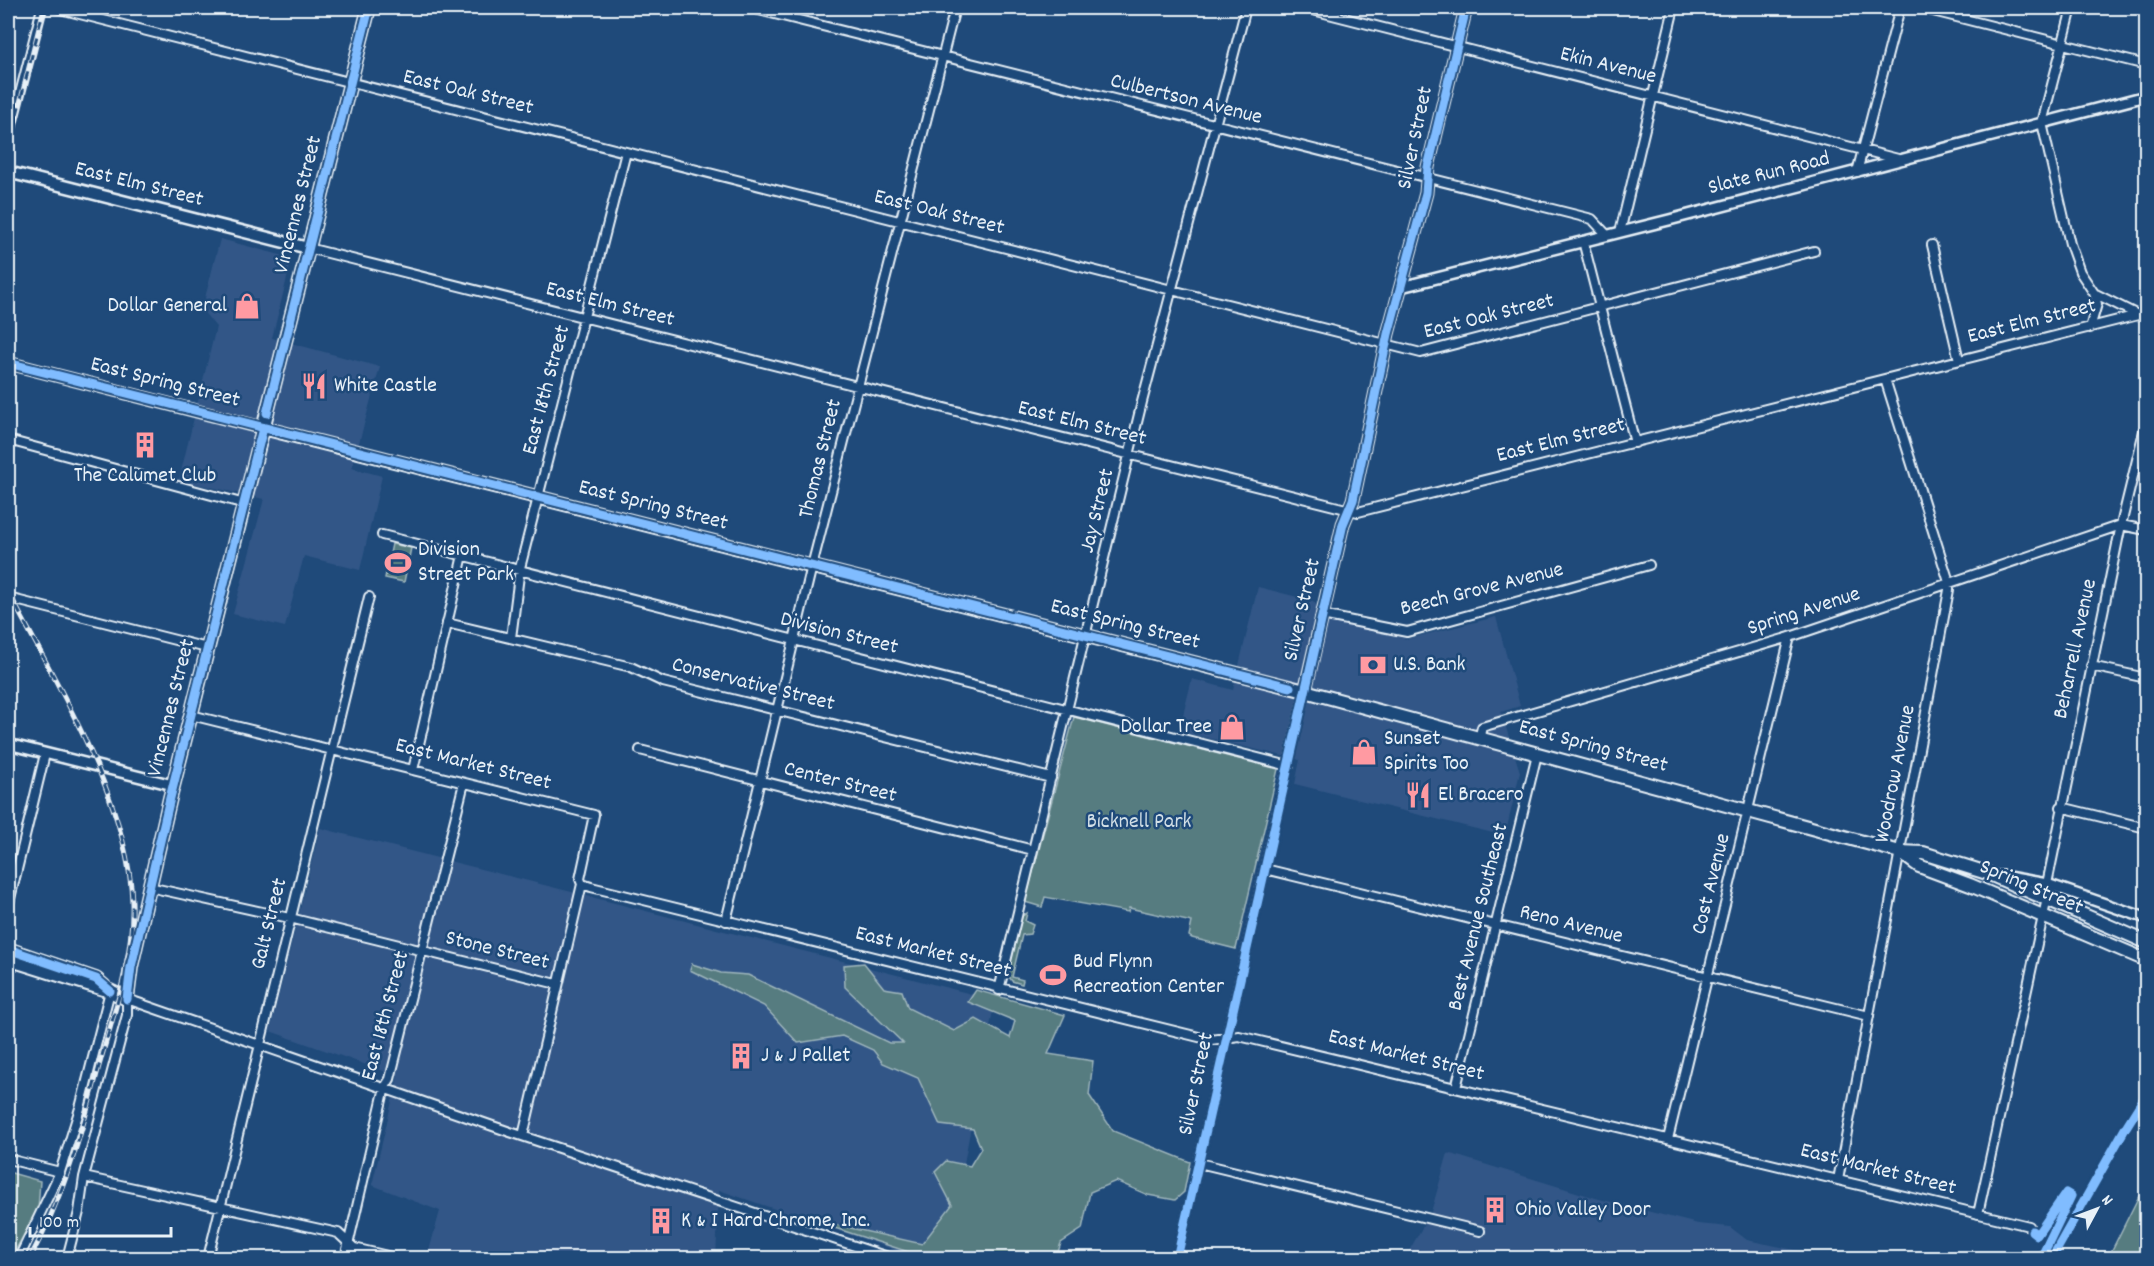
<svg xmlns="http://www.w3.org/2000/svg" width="2154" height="1266" viewBox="0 0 2154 1266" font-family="Dekko,sans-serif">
<rect width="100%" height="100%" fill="#1f4a7a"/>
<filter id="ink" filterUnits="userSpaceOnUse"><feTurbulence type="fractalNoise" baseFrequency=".0167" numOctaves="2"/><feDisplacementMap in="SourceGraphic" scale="12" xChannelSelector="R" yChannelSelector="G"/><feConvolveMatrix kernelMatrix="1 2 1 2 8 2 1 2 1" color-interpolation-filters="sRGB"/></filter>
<g filter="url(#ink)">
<path fill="#325787" d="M220,239L292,258L272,338L380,367L352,468L382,476L360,570L304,556L285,627L233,614L264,499L179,480L216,327L202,310Z
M1258,587L1313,601L1332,621L1407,639L1496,617L1520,706L1501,712L1520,772L1505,836L1295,784L1300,760L1179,731L1192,679L1233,690Z
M320,828L995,1000L946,1258H919L719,1190L716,1258H427L440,1211L372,1185L398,1076L270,1031Z
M1448,1153L1599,1199L1698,1224L1730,1227L1747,1240L1834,1258H1405L1431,1212Z"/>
<path fill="#567b80" stroke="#9fb6bc" stroke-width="1.5" d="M392,544L411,548L404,582L385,578Z
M1074,717L1278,769L1236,949L1192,938L1189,936L1192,922L1129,908L1128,912L1045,897L1042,907L1025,902Z
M1027,913L1025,921L1033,925L1030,934L1022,935L1012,977L1023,980L1022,984L1012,981L1007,974L1022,916Z
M864,963L884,988L902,991L908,1008L954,1031L976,1019L1010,1038L1015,1021L968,1002L976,990L1065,1015L1048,1054L1093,1061L1089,1095L1113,1131L1190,1162L1184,1192L1175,1200L1148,1195L1116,1181L1090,1192L1082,1229L1061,1243L1056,1258H927L801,1217L922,1244L952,1205L935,1172L946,1161L970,1166L981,1148L973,1129L940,1125L918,1078L883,1063L873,1050L842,1036L798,1043L764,1006L690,970L692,964L721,973L748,975L889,1043H903L845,987L844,965Z
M8,1172L40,1181L38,1209L11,1258H8Z
M2146,1182V1258H2108Z"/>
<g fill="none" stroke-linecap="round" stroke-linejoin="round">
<g stroke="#e8f1f8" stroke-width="12">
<path id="minor" d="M56,8L1421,353L1814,251
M751,8L1592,219L1607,235
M1305,8L1902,160
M1921,8L2146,65
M2072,8L2042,123L2070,244L2080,272L2094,293L2138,315
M8,140L42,8
M1857,172L1900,8
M1620,232L1674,8
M1583,241L1635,443
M1932,245L1959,360
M308,248L1358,512L2146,313
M2090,328L2097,304L2094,293
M8,440L245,504
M382,535L1289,766
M8,598L207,648
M1322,615L1407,632L1649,565
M447,623L631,667L663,682L1051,778
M511,638L520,568L626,152
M2091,666L2146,678
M191,715L594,815L580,879L582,884L591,887L1211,1040L1239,1036L2029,1226
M1479,739L1482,727L1790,637L2121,525L2146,530
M640,750L1033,850
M413,770L463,555
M2061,807L2146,828
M1265,869L1869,1016
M2047,884L2121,525L2146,423
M149,887L294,919L557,984
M8,907L45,754
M726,921L812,566L955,8
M8,979L13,957
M999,990L1142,402L1246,8
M1456,1088L1537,754
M523,1136L582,884
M1668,1139L1790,637
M8,1159L60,1172
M1199,1163L1480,1231
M84,1177L338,1233L354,1248L396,1258
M1838,1180L1949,590V582L1885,379
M1978,1214L2047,898
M19,1258L60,1172L80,1108L110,991
M67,1258L79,1212L84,1177L127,1015V999L510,1132L891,1258
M208,1258L369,597
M345,1258L385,1087L390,1079L464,783
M1177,1258L1305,691"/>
</g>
<g stroke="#e8f1f8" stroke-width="14">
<path id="tertiary" d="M1401,287L1669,220L2146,96
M8,744L173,785
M2002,876L2047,884L2146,918"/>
</g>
<g stroke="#e8f1f8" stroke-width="15">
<path id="secondary" d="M8,172L308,248
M8,363L263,428
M1305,691L1343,524L1353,500L1388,334L1426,193L1428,167L1466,8"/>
</g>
<g stroke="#e8f1f8" stroke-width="16">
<path id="primary" d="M263,428L1305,691L1900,852L1923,853L1987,873L2146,942
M1900,852L1919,866L1970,885L2146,960
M8,949L96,979L104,986
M8,959L110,991L127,999L131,967L170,798L369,8"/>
</g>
<use href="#minor" stroke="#1f4a7a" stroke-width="8"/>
<use href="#tertiary" stroke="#1f4a7a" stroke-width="9"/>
<use href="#secondary" stroke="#1f4a7a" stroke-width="10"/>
<use href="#primary" stroke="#1f4a7a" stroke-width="12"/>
<g stroke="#e8f1f8" stroke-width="5">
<path id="rail" d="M8,150L44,8
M8,591C54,680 129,800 132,902C134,957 114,1013 99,1066C82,1133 63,1198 30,1258"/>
</g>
<use href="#rail" stroke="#1f4a7a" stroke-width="3" stroke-dasharray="9" stroke-linecap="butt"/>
<g stroke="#1f4a7a" stroke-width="13">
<path id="cycleway" d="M8,363L1290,687
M267,413L369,8
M8,949L96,979L110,991
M127,999L131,967L170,798L263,428
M2032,1231L2037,1235L2066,1193L2071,1196L2041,1258
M1177,1258L1343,524L1353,500L1388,334L1426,193L1428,167L1466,8
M2052,1258L2126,1127L2146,1095"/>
</g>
<use href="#cycleway" stroke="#80bcff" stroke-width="9"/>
</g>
</g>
<defs>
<g id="shop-bare" transform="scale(2.07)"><path d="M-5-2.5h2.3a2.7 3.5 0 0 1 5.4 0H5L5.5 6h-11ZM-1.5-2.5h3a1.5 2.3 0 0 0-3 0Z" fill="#ff9aa2" stroke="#1f4a7a" stroke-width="2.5" paint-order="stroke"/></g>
<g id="restaurant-bare" transform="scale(2.07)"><path d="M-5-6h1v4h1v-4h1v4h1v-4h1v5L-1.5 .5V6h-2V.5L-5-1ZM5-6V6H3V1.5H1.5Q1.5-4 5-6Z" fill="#ff9aa2" stroke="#1f4a7a" stroke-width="2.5" paint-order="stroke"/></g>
<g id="building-bare" transform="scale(2.07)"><path d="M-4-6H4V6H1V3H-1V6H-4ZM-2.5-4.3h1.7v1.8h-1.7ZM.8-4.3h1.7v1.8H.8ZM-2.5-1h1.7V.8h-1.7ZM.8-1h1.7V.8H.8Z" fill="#ff9aa2" stroke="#1f4a7a" stroke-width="2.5" paint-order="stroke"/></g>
<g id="stadium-bare" transform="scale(2.07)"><path d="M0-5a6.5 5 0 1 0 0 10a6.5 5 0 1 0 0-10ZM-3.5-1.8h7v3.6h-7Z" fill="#ff9aa2" stroke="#1f4a7a" stroke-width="2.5" paint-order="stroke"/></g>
<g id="bank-bare" transform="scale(2.07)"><path d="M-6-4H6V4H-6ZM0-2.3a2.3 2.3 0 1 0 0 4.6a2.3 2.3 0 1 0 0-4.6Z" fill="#ff9aa2" stroke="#1f4a7a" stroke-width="2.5" paint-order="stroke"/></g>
</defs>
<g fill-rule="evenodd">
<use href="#shop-bare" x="247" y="306"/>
<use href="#restaurant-bare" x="314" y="386"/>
<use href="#building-bare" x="145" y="445"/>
<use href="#stadium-bare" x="398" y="563"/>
<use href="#bank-bare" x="1373" y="665"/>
<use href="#shop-bare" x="1232" y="727"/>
<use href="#shop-bare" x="1364" y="752"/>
<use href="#restaurant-bare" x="1418" y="795"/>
<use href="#stadium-bare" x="1053" y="975"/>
<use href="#building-bare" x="741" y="1056"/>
<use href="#building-bare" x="1495" y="1210"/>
<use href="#building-bare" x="661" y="1221"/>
</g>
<g text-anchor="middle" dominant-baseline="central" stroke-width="5" stroke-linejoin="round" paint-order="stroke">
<g font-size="22" fill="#e8f1f8" stroke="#1f4a7a">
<text transform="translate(1608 66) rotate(14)">Ekin Avenue</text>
<text transform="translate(468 93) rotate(14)">East Oak Street</text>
<text transform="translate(1186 100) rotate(14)">Culbertson Avenue</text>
<text transform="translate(1416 138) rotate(-78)">Silver Street</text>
<text transform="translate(1769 174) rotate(-14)">Slate Run Road</text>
<text transform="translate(139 185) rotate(14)">East Elm Street</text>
<text transform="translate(299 205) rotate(-76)">Vincennes Street</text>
<text transform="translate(939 213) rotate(14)">East Oak Street</text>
<text transform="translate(610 305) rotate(14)">East Elm Street</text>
<text transform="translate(1489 317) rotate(-14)">East Oak Street</text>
<text transform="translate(2032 322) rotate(-14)">East Elm Street</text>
<text transform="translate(165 383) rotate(14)">East Spring Street</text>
<text transform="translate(547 390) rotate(-75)">East 18th Street</text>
<text transform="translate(1082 424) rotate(14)">East Elm Street</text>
<text transform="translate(1561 441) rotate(-14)">East Elm Street</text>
<text transform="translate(821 459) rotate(-76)">Thomas Street</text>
<text transform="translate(653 506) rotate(14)">East Spring Street</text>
<text transform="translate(1098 511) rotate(-76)">Jay Street</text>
<text transform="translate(1482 590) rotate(-14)">Beech Grove Avenue</text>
<text transform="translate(1303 610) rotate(-77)">Silver Street</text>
<text transform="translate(1804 612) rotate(-18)">Spring Avenue</text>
<text transform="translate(1125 625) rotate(14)">East Spring Street</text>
<text transform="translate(839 634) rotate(14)">Division Street</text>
<text transform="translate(2076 649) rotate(-78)">Beharrell Avenue</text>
<text transform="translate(753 685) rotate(14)">Conservative Street</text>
<text transform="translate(172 708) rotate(-76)">Vincennes Street</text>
<text transform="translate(1593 747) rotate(15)">East Spring Street</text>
<text transform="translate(473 765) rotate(14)">East Market Street</text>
<text transform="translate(1896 774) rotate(-79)">Woodrow Avenue</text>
<text transform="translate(840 783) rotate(14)">Center Street</text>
<text transform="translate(1712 884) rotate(-76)">Cost Avenue</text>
<text transform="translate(2031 888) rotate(23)">Spring Street</text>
<text transform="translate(1479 917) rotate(-76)">Best Avenue Southeast</text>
<text transform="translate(270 924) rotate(-76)">Galt Street</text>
<text transform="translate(1571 925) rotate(14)">Reno Avenue</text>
<text transform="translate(497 951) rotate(14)">Stone Street</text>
<text transform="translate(933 953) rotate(14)">East Market Street</text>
<text transform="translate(386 1016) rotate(-75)">East 18th Street</text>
<text transform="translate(1406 1056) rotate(14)">East Market Street</text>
<text transform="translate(1197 1084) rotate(-78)">Silver Street</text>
<text transform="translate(1878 1170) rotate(14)">East Market Street</text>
</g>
<g font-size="22" fill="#e8f1f8" stroke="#1f4a7a" text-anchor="start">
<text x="227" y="306" text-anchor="end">Dollar General</text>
<text x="334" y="386">White Castle</text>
<text x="145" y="476" text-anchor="middle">The Calumet Club</text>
<text x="418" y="550">Division<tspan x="418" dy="25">Street Park</tspan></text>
<text x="1393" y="665">U.S. Bank</text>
<text x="1212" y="727" text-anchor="end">Dollar Tree</text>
<text x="1384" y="739">Sunset<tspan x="1384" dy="25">Spirits Too</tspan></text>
<text x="1438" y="795">El Bracero</text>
<text x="1073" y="962">Bud Flynn<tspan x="1073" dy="25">Recreation Center</tspan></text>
<text x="761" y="1056">J &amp; J Pallet</text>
<text x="1515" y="1210">Ohio Valley Door</text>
<text x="681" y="1221">K &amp; I Hard Chrome, Inc.</text>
</g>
<g font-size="22" fill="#d2dfe6" stroke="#1f4a7a">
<text x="1139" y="822">Bicknell Park</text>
</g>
</g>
<rect width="2154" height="1266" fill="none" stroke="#1f4a7a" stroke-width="30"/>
<rect x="15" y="15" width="2124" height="1236" fill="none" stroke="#e8f1f8" stroke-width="2" filter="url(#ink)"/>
<g transform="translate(2097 1209) rotate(49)" stroke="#1f4a7a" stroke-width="4.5" paint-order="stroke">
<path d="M0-4.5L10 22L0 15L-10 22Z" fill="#e8f1f8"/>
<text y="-9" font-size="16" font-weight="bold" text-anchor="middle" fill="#e8f1f8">N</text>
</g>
<path d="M30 1227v9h141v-9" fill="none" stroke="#e8f1f8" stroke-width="3"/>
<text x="39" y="1227" font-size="18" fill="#e8f1f8" stroke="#1f4a7a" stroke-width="4.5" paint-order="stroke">100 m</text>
</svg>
